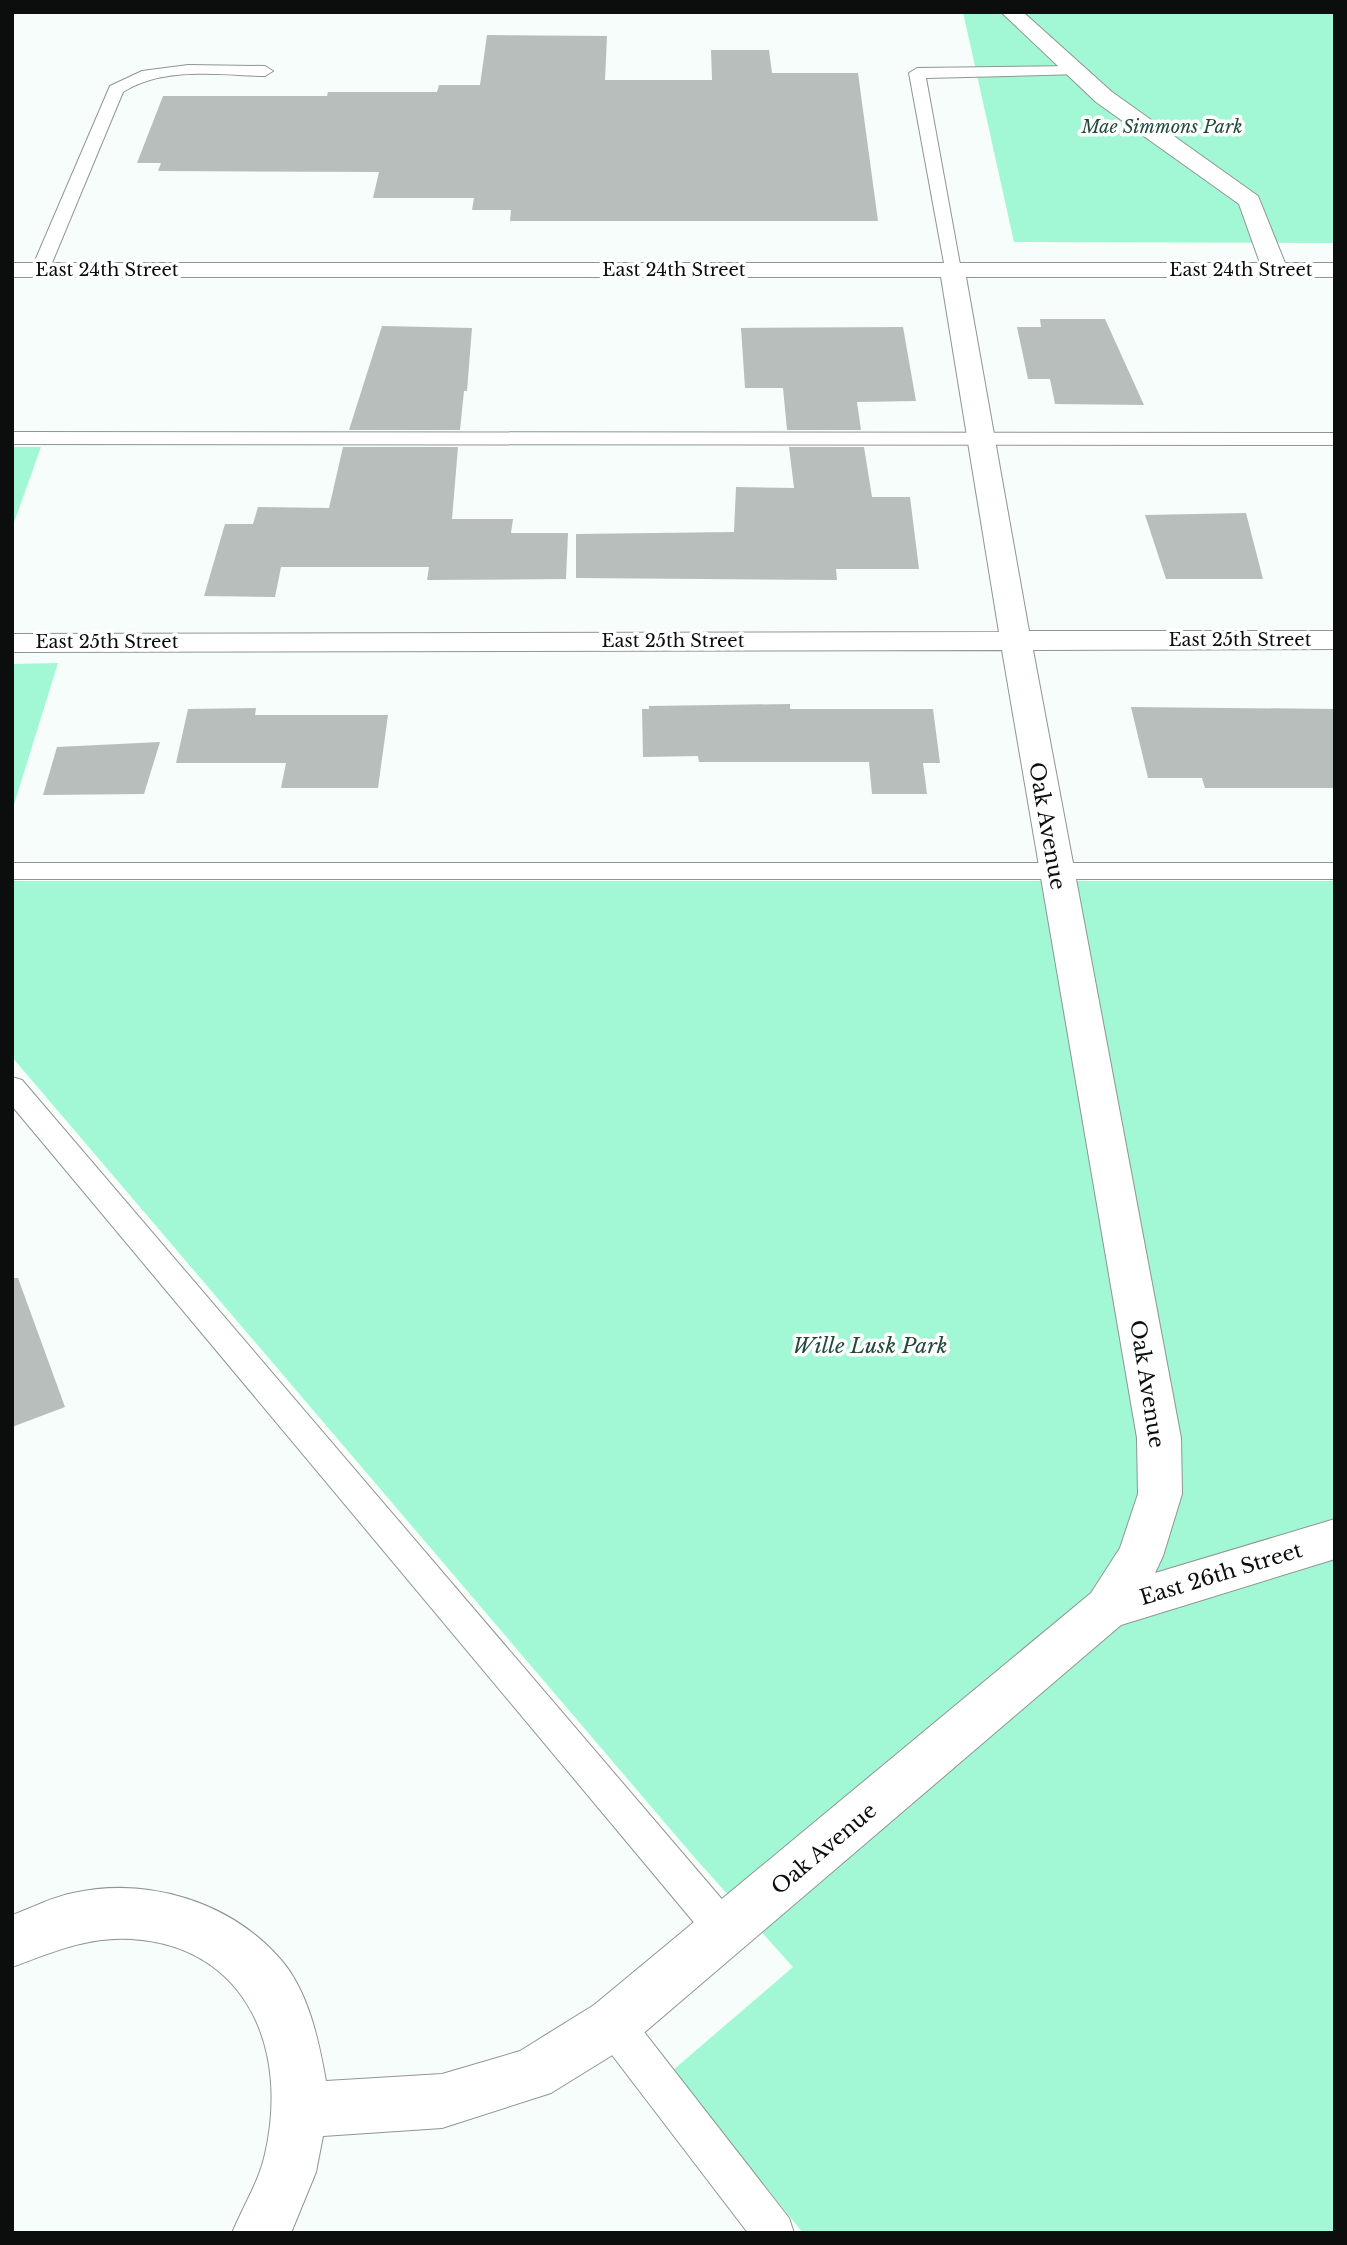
<svg xmlns="http://www.w3.org/2000/svg" width="1347" height="2245" viewBox="0 0 1347 2245" font-family="'Libre Baskerville',serif">
<rect width="100%" height="100%" fill="#f6fdfa"/>
<path fill="#a2f8d4" d="M963,12H1335V243L1014,242Z
M12,447H41L12,528Z
M58,663L12,811V664Z
M12,881H1335V2233H803L672,2071L793,1967L695,1858L12,1057Z"/>
<path fill="#b8bebb" d="M487,35L607,36L605,80H712L711,50H769L772,73H858L878,221H510L511,210H472L474,198H373L379,172L158,171L161,163H137L163,96H327L328,92H437L439,85H480Z
M1040,319H1105L1144,405L1055,404L1050,379H1028L1017,327H1041Z
M382,326L472,328L467,391H464L460,430H349Z
M903,327L916,401L857,402L861,430H787L783,388H745L741,328Z
M343,447H458L452,519H513L511,533H568L566,579L427,580L429,567H281L275,597L204,596L225,524H253L258,507L329,508Z
M789,447H864L872,497H910L919,569H836L837,580L576,578V534L734,532L736,487L794,488Z
M1246,513L1263,579H1166L1145,515Z
M790,704V709H933L940,763H923L927,794H872L869,762H699L698,756L643,757L642,709H649V706Z
M1131,707L1335,709V788H1205L1202,778H1148Z
M256,708L255,715H388L378,788H281L286,763H176L188,709Z
M160,742L144,794L43,795L57,747Z
M12,1278H18L65,1407L12,1427Z"/>
<g fill="none" stroke-linecap="round" stroke-linejoin="round">
<g stroke="#8f9592" stroke-width="2">
<path id="service" d="M188,65L265,66L273,71L265,76C218,75 164,66 123,92L49,270L40,275L34,274L31,270L110,86L142,71Z
M1076,66L1081,68L1084,71L1081,74L926,78L961,270L952,275L946,274L909,73L917,68Z
M12,432L1335,433V445L12,444Z
M12,863H1335V879H12Z
M12,1077L22,1080L738,1918L744,1931L738,1944L725,1950L712,1944L12,1106Z
M613,2005L627,2010L789,2218L794,2233H748L599,2038L594,2024L599,2010Z"/>
</g>
<g stroke="#8f9592" stroke-width="2">
<path id="minor" d="M1001,12H1023L1112,92L1258,196L1285,263H1335V277H966L1029,631H1335V649L1033,650L1181,1438L1182,1494L1163,1556L1155,1573L1335,1519V1559L1121,1625L632,2043L551,2093L442,2128L323,2136L316,2172L291,2233H232C243,2206 259,2182 265,2154C289,2051 248,1946 131,1939C89,1936 50,1953 12,1967V1915C32,1908 52,1897 73,1893C148,1876 232,1902 282,1961C309,1993 319,2042 326,2081L442,2074L520,2051L594,2005L1091,1593L1120,1548L1138,1494L1137,1438L1002,650L12,652V634L999,632L941,277H12V263H1260L1239,204L1096,102Z"/>
</g>
<use href="#service" fill="#fff" fill-rule="evenodd"/>
<use href="#minor" fill="#fff" fill-rule="evenodd"/>
</g>
<g text-anchor="middle" dominant-baseline="central" stroke-width="7" stroke-linejoin="round" paint-order="stroke">
<g font-size="18" font-style="italic" fill="#214a3a" stroke="#fff">
<text x="1162" y="127">Mae Simmons Park</text>
</g>
<g font-size="18" fill="#0b0e0d" stroke="#fff">
<text x="107" y="270">East 24th Street</text>
<text x="674" y="270">East 24th Street</text>
<text x="1241" y="270">East 24th Street</text>
<text x="1240" y="640">East 25th Street</text>
<text x="673" y="641">East 25th Street</text>
<text x="107" y="642">East 25th Street</text>
</g>
<g font-size="21" fill="#0b0e0d" stroke="#fff">
<text transform="translate(1047 826) rotate(80)">Oak Avenue</text>
<text transform="translate(1147 1384) rotate(81)">Oak Avenue</text>
<text transform="translate(1221 1574) rotate(-17)">East 26th Street</text>
<text transform="translate(824 1849) rotate(-40)">Oak Avenue</text>
</g>
<g font-size="21" font-style="italic" fill="#214a3a" stroke="#fff">
<text x="870" y="1346">Wille Lusk Park</text>
</g>
</g>
<rect width="1347" height="2245" fill="none" stroke="#0b0e0d" stroke-width="28"/>
</svg>
